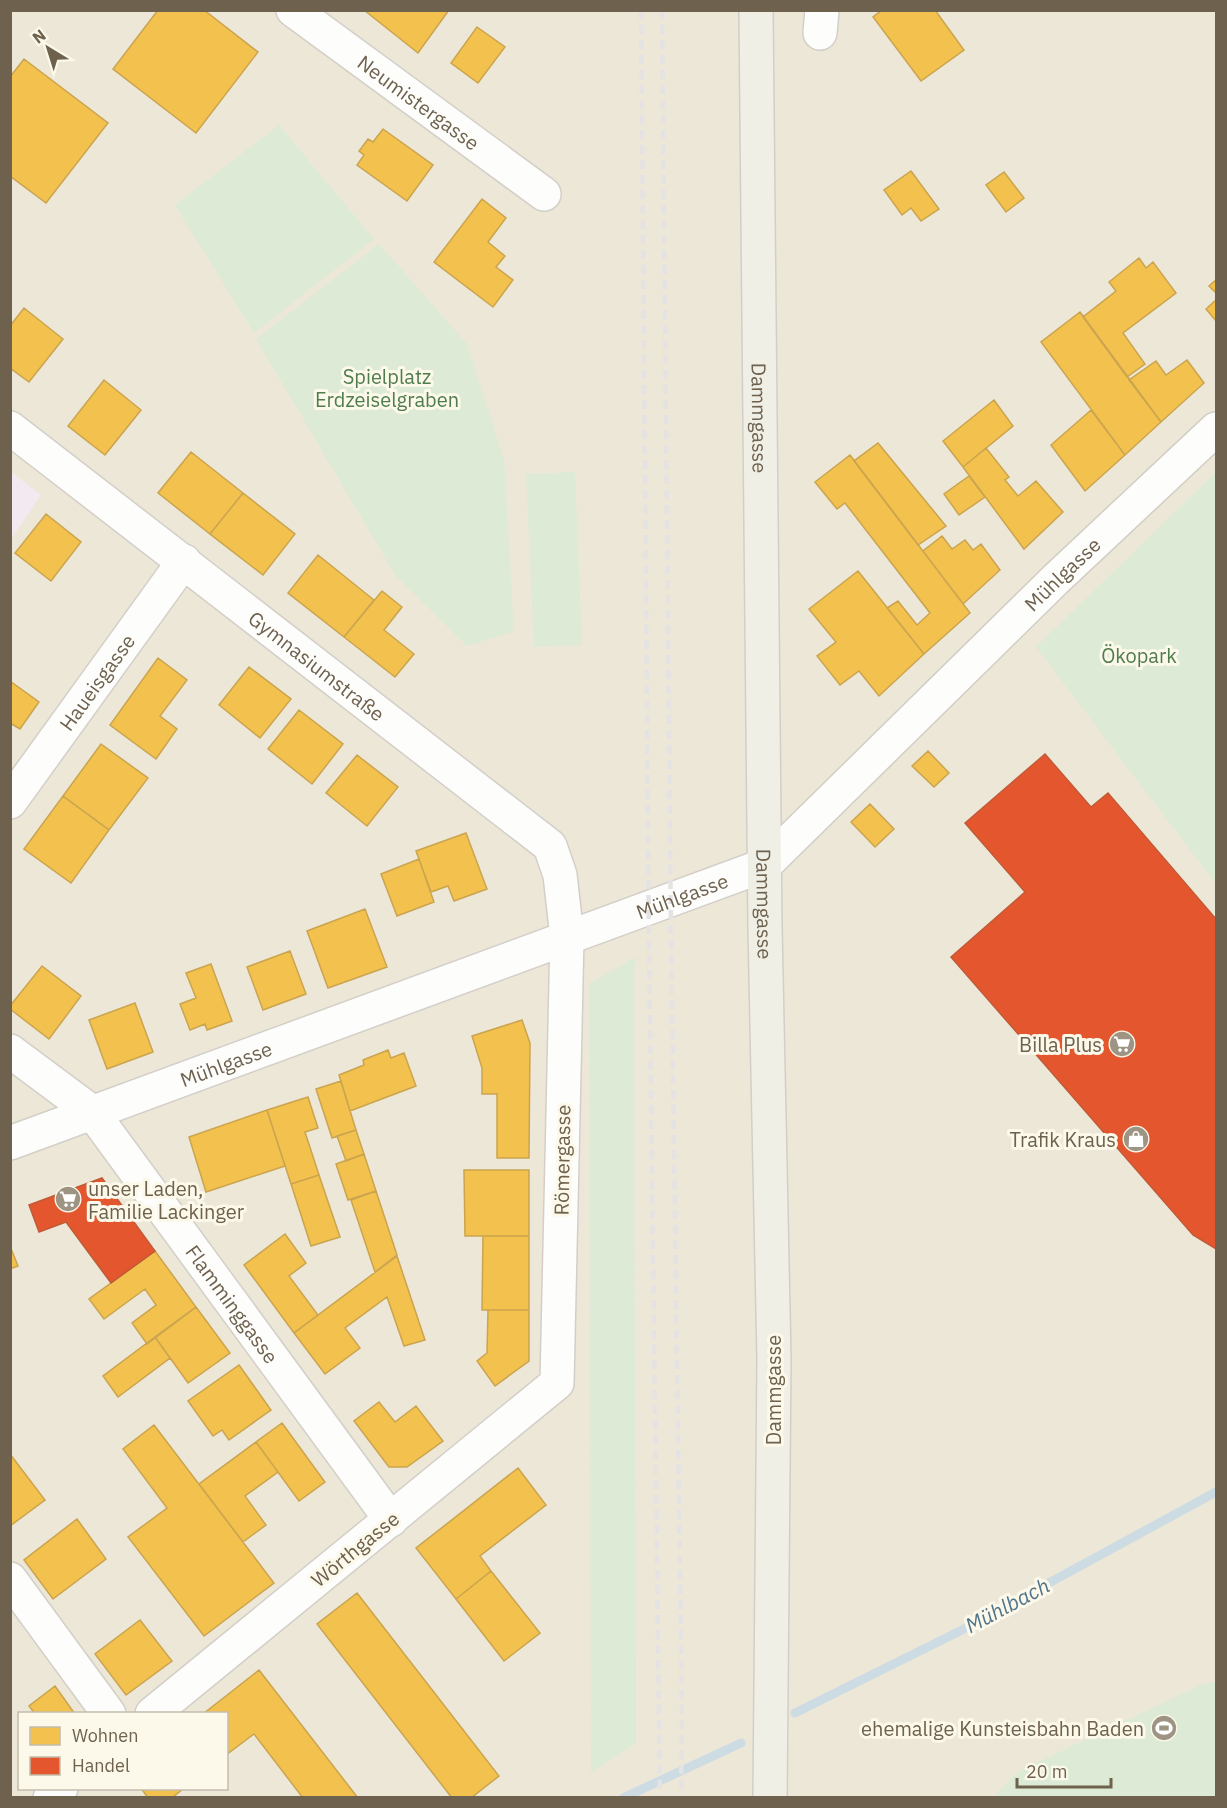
<svg xmlns="http://www.w3.org/2000/svg" width="1227" height="1808" viewBox="0 0 1227 1808" font-family="'IBM Plex Sans',sans-serif">
<rect width="100%" height="100%" fill="#f4f2ea"/>
<path fill="#ede7d8" fill-rule="evenodd" d="M11,11H1216V1797L11,1798ZM20,1714H226V1788H20Z"/>
<path fill="#f3e9f0" d="M11,472L41,495L11,539Z"/>
<path fill="#ddead6" d="M279,125L374,239L254,333L175,205Z
M379,244L467,344L504,460L514,631L467,646L396,576L256,339Z
M575,472L582,645L534,647L526,474Z
M1216,472V884L1036,647Z
M636,957L634,972L636,1743L591,1773L589,984Z
M1216,1682V1797H997V1793L1019,1771L1203,1684Z"/>
<path fill="#f2c14e" stroke="#caa44e" stroke-width="1.5" d="M158,10H204L258,52L196,133L113,69Z
M364,10H449L418,53Z
M882,10H935L964,50L921,81L873,17Z
M477,27L505,47L478,83L451,63Z
M24,59L108,123L46,203L10,176V77Z
M383,129L433,165L407,201L357,165L364,155L359,151L368,139L373,142Z
M911,171L939,209L921,221L911,208L902,215L884,190Z
M1004,172L1024,198L1006,212L986,185Z
M482,199L506,218L488,242L505,256L496,267L513,280L493,307L434,262Z
M1139,258L1146,268L1153,262L1176,293L1123,333L1145,364L1127,377L1083,317L1116,291L1109,282Z
M1216,280V293L1209,286Z
M1216,300V321L1206,309Z
M24,308L63,339L29,382L10,368V326Z
M1080,312L1161,422L1125,455L1041,342Z
M1187,360L1204,383L1161,422L1129,380L1156,361L1166,375Z
M104,380L141,410L105,455L68,426Z
M994,400L1013,426L963,467L943,441Z
M1091,410L1125,455L1085,491L1051,445Z
M878,443L946,526L918,545L854,461Z
M986,448L1009,477L1005,480L1018,496L1036,481L1063,512L1024,549L963,467Z
M191,452L243,493L210,534L158,493Z
M850,455L970,613L924,654L887,608L898,601L917,625L930,613L845,503L837,509L815,482Z
M969,476L985,497L959,515L944,494Z
M243,493L295,534L263,575L210,534Z
M46,514L81,542L51,581L15,553Z
M942,536L952,549L965,540L973,550L981,544L1000,570L963,604L923,551Z
M318,555L374,600L344,637L288,593Z
M858,571L924,654L879,696L859,671L840,685L817,656L836,642L809,609Z
M382,591L402,607L384,630L414,654L395,677L344,637Z
M158,658L187,680L160,716L177,729L156,759L110,725Z
M249,667L291,699L260,738L219,705Z
M10,681L39,702L20,729L10,723Z
M299,710L343,744L312,784L268,749Z
M101,744L148,778L109,830L63,796Z
M928,751L949,773L934,787L912,766Z
M357,755L398,787L367,826L326,793Z
M63,796L109,830L71,883L24,849Z
M870,804L894,829L875,847L851,822Z
M466,833L487,889L454,901L448,886L431,892L416,851Z
M419,859L434,902L397,916L381,874Z
M365,909L387,967L328,988L307,931Z
M290,951L306,994L263,1010L247,967Z
M211,964L232,1021L207,1030L205,1024L190,1030L180,1004L196,998L186,973Z
M42,966L81,996L49,1039L10,1009V1006Z
M135,1003L153,1052L107,1069L89,1020Z
M522,1020L530,1043L529,1158H497V1094H482V1068L472,1036Z
M388,1050L391,1058L404,1053L416,1086L350,1111L339,1075L364,1065L363,1060Z
M341,1081L356,1130L332,1138L316,1089Z
M308,1097L318,1128L305,1132L319,1175L291,1184L267,1110Z
M267,1110L285,1166L206,1192L189,1137Z
M356,1130L364,1154L346,1161L337,1136Z
M364,1154L376,1191L348,1200L336,1164Z
M464,1170H529V1236H465Z
M319,1175L340,1237L311,1246L291,1184Z
M376,1191L397,1255L375,1272L351,1200Z
M285,1234L306,1263L289,1276L318,1315L294,1333L244,1265Z
M483,1236H529V1310H482Z
M10,1246L18,1266L10,1269Z
M155,1251L196,1307L147,1344L132,1323L156,1305L145,1289L104,1319L89,1299Z
M397,1256L425,1340L404,1346L387,1297L345,1328L360,1348L325,1374L294,1333Z
M196,1307L230,1353L188,1383L155,1337Z
M488,1310H529V1361L495,1386L477,1361L487,1353Z
M155,1337L170,1358L118,1397L103,1376Z
M239,1365L271,1410L229,1440L222,1430L213,1436L188,1401Z
M379,1402L395,1422L416,1406L443,1441L407,1467H389L354,1421Z
M282,1423L325,1482L299,1501L256,1442Z
M154,1425L274,1583L204,1636L128,1537L167,1508L123,1449Z
M256,1442L278,1472L245,1496L266,1525L243,1542L199,1484Z
M10,1454L45,1500L10,1526Z
M518,1468L546,1505L480,1556L491,1571L456,1599L416,1548Z
M77,1519L106,1559L53,1599L24,1560Z
M491,1571L540,1633L504,1661L456,1599Z
M357,1593L499,1776L471,1798H452L317,1624Z
M140,1620L172,1661L126,1695L95,1654Z
M259,1670L358,1798H303L254,1734L226,1755V1714H203Z
M55,1686L75,1714H35L29,1706Z
M141,1788H184L172,1798H148Z"/>
<path fill="#e4572e" stroke="#c15a37" stroke-width="1.5" d="M1045,754L1091,807L1108,793L1216,919V1249L1193,1235L951,957L1025,892L965,823Z
M102,1178L155,1251L111,1283L66,1222L39,1232L29,1205Z"/>
<g fill="none" stroke-linecap="round" stroke-linejoin="round">
<path stroke="#cddce3" stroke-width="9" d="M795,1713L970,1626L1216,1492
M623,1798L741,1743"/>
<g stroke="#d3cfc8" stroke-width="36">
<g id="street">
<path id="s1" d="M293,10L544,194"/>
<path d="M820,33L822,10"/>
<path id="s2" d="M10,428L550,846L560,875L567,937L557,1383L152,1714"/>
<path id="s3" d="M10,802L184,561"/>
<path id="s4" d="M10,1051L92,1112L391,1520"/>
<path id="s5" d="M10,1143L765,865"/>
<path d="M10,1579L109,1714"/>
<path d="M50,1798L61,1788"/>
</g>
</g>
<g stroke="#d2cec5" stroke-width="36">
<g id="secondary">
<path id="s6" d="M765,865L1056,579L1216,429"/>
</g>
</g>
<g stroke="#d3cec7" stroke-width="36">
<g id="primary">
<path id="s7" d="M756,10L765,927L774,1359L770,1798"/>
</g>
</g>
<use href="#street" stroke="#fdfdfc" stroke-width="33"/>
<use href="#secondary" stroke="#fdfdfc" stroke-width="33"/>
<use href="#primary" stroke="#f0efe6" stroke-width="33"/>
<path stroke="#e4e2e3" stroke-width="4.5" stroke-dasharray="9 6" stroke-linecap="butt" d="M641,10L649,946L660,1798
M662,10L671,937L682,1717L681,1798"/>
</g>
<defs>
<g id="supermarket-disc" transform="scale(1.35)"><circle r="9.5" fill="#9d9484" stroke="#fcf9ea"/><path d="M-6-5.5h2.5l.6 2H6L4.5 2H-2.5L-4.4-4H-6ZM-1.5 3.2a1.3 1.3 0 1 0 .1 0ZM3 3.2a1.3 1.3 0 1 0 .1 0Z" fill="#fff"/></g>
<g id="shop-disc" transform="scale(1.35)"><circle r="9.5" fill="#9d9484" stroke="#fcf9ea"/><path d="M-5-2.5h2.3a2.7 3.5 0 0 1 5.4 0H5L5.5 6h-11ZM-1.5-2.5h3a1.5 2.3 0 0 0-3 0Z" fill="#fff"/></g>
<g id="stadium-disc" transform="scale(1.35)"><circle r="9.5" fill="#9d9484" stroke="#fcf9ea"/><path d="M0-5a6.5 5 0 1 0 0 10a6.5 5 0 1 0 0-10ZM-3.5-1.8h7v3.6h-7Z" fill="#fff"/></g>
</defs>
<g fill-rule="evenodd">
<use href="#supermarket-disc" x="1122" y="1044"/>
<use href="#shop-disc" x="1136" y="1139"/>
<use href="#supermarket-disc" x="68" y="1199"/>
<use href="#stadium-disc" x="1164" y="1728"/>
</g>
<g text-anchor="middle" dominant-baseline="central" stroke-width="6" stroke-linejoin="round" paint-order="stroke">
<g font-size="20" fill="#6e614d" stroke="#fcf9ea">
<text stroke="none"><textPath href="#s1" startOffset="156">Neumistergasse</textPath></text>
<text stroke="none"><textPath href="#s7" startOffset="408">Dammgasse</textPath></text>
<text stroke="none"><textPath href="#s6" startOffset="416">Mühlgasse</textPath></text>
<text stroke="none"><textPath href="#s2" startOffset="388">Gymnasiumstraße</textPath></text>
<text stroke="none"><textPath href="#s3" startOffset="148">Haueisgasse</textPath></text>
<text stroke="none"><textPath href="#s5" startOffset="716">Mühlgasse</textPath></text>
<text stroke="none"><textPath href="#s7" startOffset="894">Dammgasse</textPath></text>
<text stroke="none"><textPath href="#s5" startOffset="230">Mühlgasse</textPath></text>
<text transform="translate(562 1160) rotate(-89)">Römergasse</text>
<text stroke="none"><textPath href="#s4" startOffset="340">Flamminggasse</textPath></text>
<text transform="translate(773 1390) rotate(-90)">Dammgasse</text>
<text transform="translate(355 1549) rotate(-39)">Wörthgasse</text>
</g>
<g font-size="20" fill="#507d4d" stroke="#fcf9ea">
<text x="387" y="376">Spielplatz<tspan x="387" dy="23">Erdzeiselgraben</tspan></text>
<text x="1139" y="655">Ökopark</text>
</g>
<g font-size="20" fill="#6e614d" stroke="#fcf9ea" text-anchor="end">
<text x="1102" y="1044">Billa Plus</text>
<text x="1116" y="1139">Trafik Kraus</text>
<text x="88" y="1188" text-anchor="start">unser Laden,<tspan x="88" dy="23">Familie Lackinger</tspan></text>
<text x="1144" y="1728">ehemalige Kunsteisbahn Baden</text>
</g>
<g font-size="21" font-style="italic" fill="#51758c" stroke="#fcf9ea">
<text transform="translate(1007 1605) rotate(-28)">Mühlbach</text>
</g>
</g>
<rect width="1227" height="1808" fill="none" stroke="#6e614d" stroke-width="24"/>
<rect x="18" y="1712" width="210" height="78" fill="#fcf9ea" stroke="#c3bcab" stroke-width="1.5"/>
<rect x="30" y="1727" width="30" height="18" fill="#f2c14e" stroke="#c3bcab" stroke-width="1.5"/>
<text x="72" y="1742" font-size="18" fill="#6e614d">Wohnen</text>
<rect x="30" y="1757" width="30" height="18" fill="#e4572e" stroke="#c3bcab" stroke-width="1.5"/>
<text x="72" y="1772" font-size="18" fill="#6e614d">Handel</text>
<g transform="translate(48 48) rotate(322)" stroke="#fcf9ea" stroke-width="4.5" paint-order="stroke">
<path d="M0-4.5L10 22L0 15L-10 22Z" fill="#6e614d"/>
<text y="-9" font-size="16" font-weight="bold" text-anchor="middle" fill="#6e614d">N</text>
</g>
<path d="M1017 1778v9h94v-9" fill="none" stroke="#6e614d" stroke-width="3"/>
<text x="1026" y="1778" font-size="18" fill="#6e614d" stroke="#fcf9ea" stroke-width="4.5" paint-order="stroke">20 m</text>
</svg>
